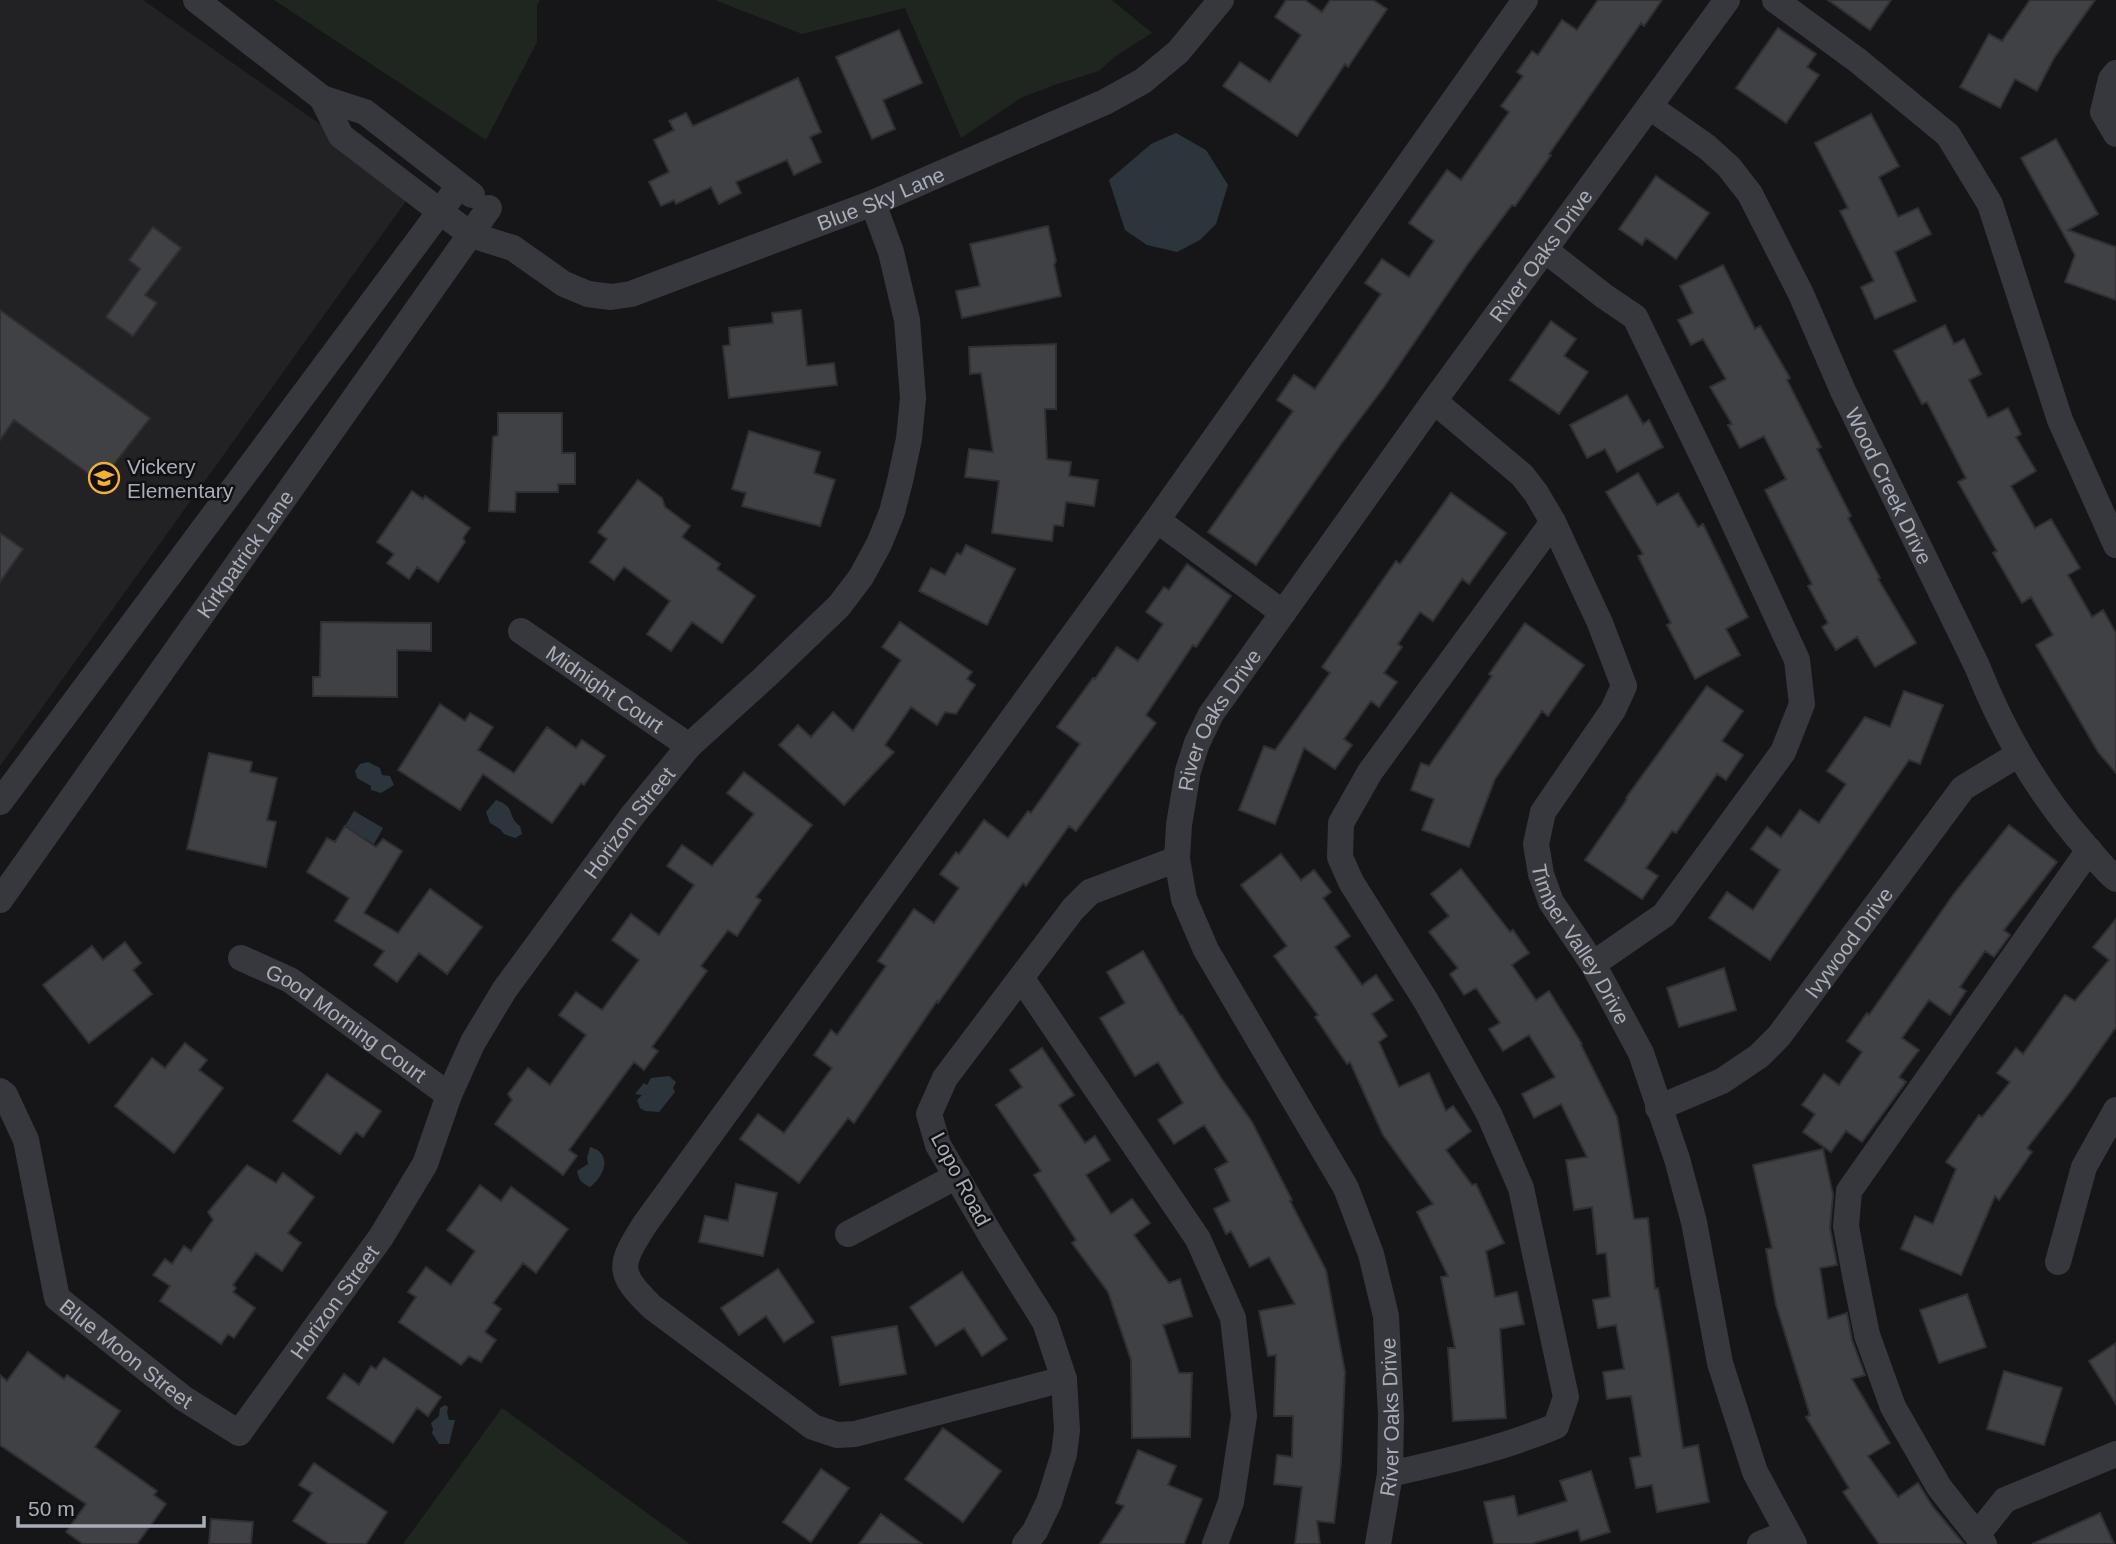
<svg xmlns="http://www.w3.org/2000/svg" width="2116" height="1544" viewBox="0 0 2116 1544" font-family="Helvetica,sans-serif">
<rect width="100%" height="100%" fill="#161618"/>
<path fill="#222225" d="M0,0H143L414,190L0,766Z"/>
<path fill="#1e261f" d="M274,0H540L537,5V42L486,140Z
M715,0H1112L1152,33L1117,55L1099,71L1054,85L1021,98L961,138L905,8L802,34Z
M502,1408L690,1544H403Z"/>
<path fill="#2c353c" d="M1176,133L1206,150L1228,185L1216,224L1200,240L1177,252L1147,245L1125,230L1109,180L1151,144Z
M368,762L380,768L382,775L390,776L394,785L381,793L371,790V786L357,778L355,771L360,764Z
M496,800C517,807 506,816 520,826L522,834L515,838L504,834L500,829L490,823L486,812Z
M354,811L383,828L374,844L345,826Z
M669,1076L676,1082L673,1088L675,1092L659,1112L645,1111L640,1108L637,1100L642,1095L635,1094L644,1083L647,1085L651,1078Z
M590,1147C613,1153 605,1176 590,1187C581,1183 579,1180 577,1171L588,1164L587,1158Z
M445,1405L448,1407L447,1412L449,1420H455L449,1444H439L432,1433L433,1429L431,1423L439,1416L440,1408Z"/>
<path fill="#404145" stroke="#303034" stroke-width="2" d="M1286,0H1305L1322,12L1330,0H1373L1387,9L1348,67L1345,64L1297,136L1223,86L1240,62L1270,82L1301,35L1275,17Z
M1598,0H1662L1644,26L1641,23L1549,154L1551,155L1515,206L1512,205L1467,265L1384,387L1341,444L1256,565L1208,532L1293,411L1277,400L1294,375L1315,389L1381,294L1365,283L1382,259L1409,277L1434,241L1409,223L1447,170L1461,180L1509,112L1501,106L1523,76L1517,72L1532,51L1538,55L1562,20L1577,30Z
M1828,0H1891L1870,30Z
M2030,0H2095L2054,58L2037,91L2015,79L2000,108L1960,87L1989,34L2002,41Z
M1778,28L1816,54L1807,67L1819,75L1786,123L1736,88Z
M899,30L922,83L883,100L895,129L872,139L836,57Z
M798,78L821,132L810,137L821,162L794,175L787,160L736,182L741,193L719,204L711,187L676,204L674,200L661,206L649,182L669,172L654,140L674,130L669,121L686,113L693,126Z
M1871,114L1899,166L1879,177L1898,217L1918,208L1931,234L1895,252L1916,301L1875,319L1861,287L1874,281L1840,211L1848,208L1815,143Z
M2056,139L2098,214L2068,230L2116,247V300L2065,282L2075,255L2021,158Z
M1656,176L1709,213L1676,259L1646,238L1642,245L1619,229Z
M1048,226L1056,261L1054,265L1061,296L962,318L956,291L980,286L970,244Z
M153,227L181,248L145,295L157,303L133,336L106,317L140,269L129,260Z
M1723,265L1755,329L1760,326L1790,378L1787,380L1821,447L1817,449L1851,516L1848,518L1880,578L1878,579L1916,643L1875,667L1857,637L1836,650L1822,627L1828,623L1808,586L1812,584L1765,490L1786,479L1764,436L1740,448L1728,425L1732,424L1710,387L1726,379L1703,339L1691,345L1678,320L1693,313L1680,286Z
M0,310L150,418L100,482L14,420L0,440Z
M801,310L807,366L834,363L837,385L729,398L723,346L730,345L729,328L773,323L772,313Z
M1551,321L1576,339L1564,356L1588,372L1559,414L1510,380Z
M1945,325L1954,344L1964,339L1981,374L1969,380L1988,418L2008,408L2021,434L2016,437L2036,471L2011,486L2035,528L2051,519L2080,568L2068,575L2092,617L2103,610L2116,633V773L2098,752L2036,645L2053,635L2031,597L2022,603L1993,553L1997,551L1958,482L1966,478L1927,402L1922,404L1894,351Z
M1056,344V409H1045L1047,459L1071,462L1069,476L1098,480L1094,506L1066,502L1063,526L1054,525L1052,541L992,533L999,481L965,477L969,449L993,452L981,373L970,374L969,347Z
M1627,395L1643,424L1649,420L1663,447L1617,472L1605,449L1587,458L1570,425Z
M498,413H562V453H575V484H558V492H516L515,512L489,511L493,437L498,435Z
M749,431L820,452L814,473L835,480L820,526L742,506L746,493L732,489Z
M1638,473L1657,505L1678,493L1698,527L1703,524L1748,617L1726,629L1740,655L1695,679L1667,625L1671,623L1638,556L1643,554L1606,492Z
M638,480L662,498L665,507L690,526L682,537L720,564L717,569L755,596L722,643L692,622L671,651L647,634L670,601L624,567L614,580L590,562L607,539L598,532Z
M412,491L423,499L425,496L470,528L463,538L465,542L438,582L417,567L409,579L387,563L394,554L377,542Z
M1451,493L1506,533L1469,584L1462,579L1433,621L1420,612L1398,644L1402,647L1384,673L1397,682L1379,707L1371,701L1344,739L1352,745L1335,769L1304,748L1275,824L1239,810L1264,746L1275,750L1330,673L1322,667L1396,561L1400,564Z
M0,533L23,549L0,582Z
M966,545L1015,569L987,625L919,591L931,568L945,575L957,553L961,555Z
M1187,564L1231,596L1196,647L1193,645L1146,715L1156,723L1076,831L1069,826L1026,886L1023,883L938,1003L937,1001L854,1123L848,1118L799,1183L740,1139L758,1114L784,1133L832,1068L814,1055L831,1030L837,1035L886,966L878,961L914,909L934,923L959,888L940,874L956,852L959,854L984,820L1008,838L1028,811L1031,813L1080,744L1057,727L1093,678L1095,679L1117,647L1138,661L1163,624L1146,612L1164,587L1169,590Z
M321,622L431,623V651L397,650V697L313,696V677H320Z
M900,622L972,672L967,679L975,685L956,714L945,712L937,725L911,707L885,745L894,752L844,805L779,745L798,725L811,737L833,712L853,731L901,660L882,647Z
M1525,623L1584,665L1548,716L1542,711L1495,779L1469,847L1422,830L1434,799L1411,790L1421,763L1429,766L1492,676L1489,674Z
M1707,686L1743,711L1722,741L1743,755L1726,780L1717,774L1676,833L1672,831L1646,868L1658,876L1642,899L1585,860L1627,799L1626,798Z
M1904,691L1943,705L1920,764L1909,760L1770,960L1709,918L1727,892L1753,910L1780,870L1751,849L1767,827L1781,837L1800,810L1819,823L1846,784L1827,771L1865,717L1890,727Z
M440,704L465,721L470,713L493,727L478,750L514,773L547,727L576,748L582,740L605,756L584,785L581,783L552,823L483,774L460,810L398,770Z
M209,753L252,762L250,772L277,778L267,820L276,822L266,867L187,849Z
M744,772L812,825L756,897L761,900L737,936L728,930L701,966L707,971L652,1047L658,1051L644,1070L634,1062L569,1150L577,1156L563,1175L495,1124L512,1100L508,1094L528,1068L550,1085L586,1035L559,1015L576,992L602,1010L639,960L612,940L631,914L659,935L694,885L667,866L682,845L712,866L754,814L727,793Z
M2009,825L2057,862L2004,930L2010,935L1994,957L1985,951L1960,987L1966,991L1950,1015L1929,1000L1902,1038L1919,1050L1899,1077L1906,1082L1862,1142L1846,1131L1831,1152L1803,1132L1815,1114L1802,1105L1824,1074L1839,1085L1862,1052L1847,1041L1867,1013L1869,1015L1953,895Z
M345,826L376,847L383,839L402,851L364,913L398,933L430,889L482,927L447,974L419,953L397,982L374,965L384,951L335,921L349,898L307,872L327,838L335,842Z
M1281,854L1301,880L1314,870L1331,892L1323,898L1350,936L1335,947L1362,985L1376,975L1393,1000L1372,1014L1387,1036L1379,1042L1399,1087L1429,1073L1446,1111L1453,1106L1471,1131L1446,1150L1472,1185L1476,1184L1504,1243L1486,1251L1495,1297L1517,1292L1524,1324L1500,1329L1506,1418L1453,1421L1448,1348H1455L1441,1277L1448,1276L1417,1212L1433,1204L1383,1135L1350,1062L1347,1064L1315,1017L1318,1015L1274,956L1287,946L1241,885Z
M1461,869L1510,932L1513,930L1529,953L1512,965L1536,1000L1549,991L1582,1044L1581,1045L1617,1117L1634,1219L1648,1218L1655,1289L1658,1288L1668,1347L1683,1448L1698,1445L1709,1502L1657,1512L1652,1485L1636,1488L1630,1458L1641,1456L1631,1396L1607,1399L1603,1372L1624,1369L1616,1325L1598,1328L1593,1300L1610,1297L1606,1253L1597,1254L1592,1207L1574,1210L1566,1160L1587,1157L1561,1104L1534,1118L1522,1094L1555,1077L1529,1035L1503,1051L1489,1029L1500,1023L1476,988L1464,995L1450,974L1458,968L1429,932L1449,916L1431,894Z
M2116,919V1027L2071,1091L2027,1148L2032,1152L1999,1200L1995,1196L1961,1275L1901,1249L1915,1216L1933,1224L1956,1169L1946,1162L1979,1115L1982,1117L2010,1082L1997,1073L2016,1048L2023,1054L2065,995L2075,1001L2109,960L2093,947Z
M125,942L141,963L133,970L152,994L89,1043L43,985L92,946L103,960Z
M1143,951L1180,1015H1182L1221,1078L1252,1122L1292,1200L1290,1201L1326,1270L1345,1372L1341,1463L1334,1523L1317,1521L1320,1544H1295L1302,1487L1274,1484L1277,1455L1292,1457L1293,1416H1274L1276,1355L1268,1356L1259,1311L1295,1304L1269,1257L1250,1267L1231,1231L1226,1234L1214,1209L1230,1201L1215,1169L1228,1162L1204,1125L1174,1144L1158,1120L1183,1103L1158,1062L1135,1076L1100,1018L1125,1003L1107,972Z
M1724,968L1736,1010L1679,1027L1667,988Z
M185,1043L207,1060L199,1070L223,1088L174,1153L115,1106L152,1058L165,1068Z
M1042,1048L1074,1095L1059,1105L1085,1143L1095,1136L1110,1160L1086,1175L1111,1214L1132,1199L1150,1223L1134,1235L1169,1283L1180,1279L1192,1316L1163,1325L1179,1373H1192L1190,1437L1132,1438L1131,1360L1108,1292L1072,1243L1076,1240L1034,1175L1041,1171L996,1105L1022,1087L1010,1070Z
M327,1074L381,1111L363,1137L356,1132L340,1154L293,1121Z
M1823,1149L1833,1195L1830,1228L1837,1265L1820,1268L1828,1319L1847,1313L1852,1340L1865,1375L1852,1379L1890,1443L1868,1456L1898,1497L1918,1483L1933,1507L1964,1544H1879L1843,1492L1849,1488L1806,1417L1810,1415L1776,1305L1766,1249L1772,1248L1753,1165Z
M247,1165L276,1183L283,1173L314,1197L288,1233L301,1243L282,1271L256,1253L233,1285L236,1288L233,1292L255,1308L234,1338L228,1334L221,1344L160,1301L170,1286L153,1275L165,1259L172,1264L184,1246L191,1251L213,1220L208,1212Z
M736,1184L777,1193L763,1256L699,1242L705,1216L728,1221Z
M480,1185L501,1201L511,1187L568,1229L536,1273L523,1263L493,1303L501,1309L485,1332L496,1340L481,1362L469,1356L461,1365L399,1322L416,1297L408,1292L426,1267L451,1285L475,1251L447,1230Z
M778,1269L814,1322L784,1342L766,1316L739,1335L721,1308Z
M962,1272L1007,1339L982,1356L964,1328L936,1346L910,1307Z
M1967,1294L1986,1347L1939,1363L1920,1310Z
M897,1326L906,1374L840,1385L832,1337Z
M2116,1343V1404L2089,1361Z
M28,1352L64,1379L67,1375L120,1411L95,1447L157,1491L154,1495L166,1504L137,1544H83L66,1532L86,1504L0,1445V1375L7,1381Z
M384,1358L441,1397L428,1416L417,1408L393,1443L327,1398L344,1374L359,1385L371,1366L376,1369Z
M2004,1371L2062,1388L2044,1445L1987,1429Z
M943,1428L1001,1471L963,1522L905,1479Z
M1138,1450L1176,1466L1168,1485L1202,1499L1184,1544H1100L1124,1506L1116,1503Z
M314,1463L387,1512L366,1544H329L293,1521L312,1493L299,1485Z
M821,1469L849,1488L811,1542L783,1522Z
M1591,1471L1610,1532L1581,1541L1578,1530L1531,1544H1494L1484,1502L1514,1496L1518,1516L1567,1501L1560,1481Z
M2100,1513L2114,1544H2032Z
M881,1514L922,1544H859Z
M211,1519L253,1522L251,1544H209Z"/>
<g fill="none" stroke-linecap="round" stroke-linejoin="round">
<g stroke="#37383d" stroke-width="26">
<path d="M196,0L322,98L365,112L472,195"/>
<path d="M1775,0L1857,60L1948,135L1990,204L2060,420L2116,545"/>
<path d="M2116,73L2111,79L2103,112L2116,134"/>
<path id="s1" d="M322,98L341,136L471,235L513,248L564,284L588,294L611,297L631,294L873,203L1105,102L1143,81L1178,52L1221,0"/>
<path id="s2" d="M1650,107L1707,147L1729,167L1750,194L1801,294L1843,391L1977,666C2003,732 2039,794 2086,847C2096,858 2105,870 2116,879"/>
<path d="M1545,250L1604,296L1635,317L1715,482L1797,660L1802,704L1783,752L1664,915L1593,964"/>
<path id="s3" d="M1434,401L1522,475L1536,493L1553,522L1600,623L1624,686L1613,710L1543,812L1536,844L1541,874L1551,902L1593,964L1641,1053L1677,1159L1694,1222L1720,1363L1755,1472L1794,1544"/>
<path d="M1157,520L1283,613"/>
<path id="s4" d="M521,631L689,746"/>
<path d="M0,802L459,186"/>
<path id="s5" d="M0,900L489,208"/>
<path id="s6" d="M241,958L290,980L449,1095"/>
<path d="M1022,979L1198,1239L1233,1318L1244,1416L1231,1502L1215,1544"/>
<path id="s7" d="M0,1091L5,1095L26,1140L57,1298L183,1398L239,1433L381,1237L425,1164L449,1095L473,1042L505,989L632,816L689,746L765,677L839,606L861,577L879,544L892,512L900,481L909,439L913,398L907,320L891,252L873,203"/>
<path id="s8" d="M1658,1108L1722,1081L1759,1056L1779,1036L1963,788L2019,754"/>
<path d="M848,1234L957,1176"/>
<path d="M2058,1262L2084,1167L2116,1110"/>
<path d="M1064,1379L855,1434L837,1435L813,1427L652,1307C616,1272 619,1265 645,1224L1157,520L1525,0"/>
<path d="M1390,1474C1446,1461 1502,1449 1556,1426L1566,1397L1521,1188L1489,1114L1426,1001L1351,882L1340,857L1341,823L1370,772L1553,522"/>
<path d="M1977,1535L2005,1500L2116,1454"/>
<path d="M1025,1544L1035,1531L1049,1502L1064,1454L1067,1430L1064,1379L1045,1322L993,1239L938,1145L929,1114L945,1078L1073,909L1090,892L1177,859"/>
<path id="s9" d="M1378,1544L1390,1474L1391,1416L1386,1316L1371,1254L1346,1188L1206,950L1184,899L1177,859L1179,825L1188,771L1197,743L1211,714L1434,401L1727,0"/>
<path d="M1760,1544L1787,1533"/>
<path d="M1984,1544L1939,1487L1893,1407L1867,1335L1855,1275L1846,1226L1849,1191L2089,850"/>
</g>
</g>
<defs>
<g id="school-ring" transform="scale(1.575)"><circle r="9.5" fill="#111113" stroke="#f2b134" stroke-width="1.5"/><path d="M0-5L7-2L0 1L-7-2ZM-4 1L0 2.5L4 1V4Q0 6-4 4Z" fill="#f2b134"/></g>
</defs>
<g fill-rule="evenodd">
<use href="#school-ring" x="104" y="478"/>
</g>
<g text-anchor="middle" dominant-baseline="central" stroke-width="5" stroke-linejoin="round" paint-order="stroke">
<g font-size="21" fill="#a8adb8" stroke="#111113">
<text stroke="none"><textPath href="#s1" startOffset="649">Blue Sky Lane</textPath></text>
<text stroke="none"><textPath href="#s9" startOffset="1451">River Oaks Drive</textPath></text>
<text stroke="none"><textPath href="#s2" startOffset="457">Wood Creek Drive</textPath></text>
<text stroke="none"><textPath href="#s5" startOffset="424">Kirkpatrick Lane</textPath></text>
<text stroke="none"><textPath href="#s4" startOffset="102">Midnight Court</textPath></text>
<text stroke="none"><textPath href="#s9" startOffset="884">River Oaks Drive</textPath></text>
<text stroke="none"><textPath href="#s7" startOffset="1172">Horizon Street</textPath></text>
<text stroke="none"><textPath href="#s3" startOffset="644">Timber Valley Drive</textPath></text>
<text stroke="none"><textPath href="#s8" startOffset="259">Ivywood Drive</textPath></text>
<text stroke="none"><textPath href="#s6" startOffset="124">Good Morning Court</textPath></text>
<text transform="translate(961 1179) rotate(62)">Lopo Road</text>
<text stroke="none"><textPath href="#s7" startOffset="606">Horizon Street</textPath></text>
<text stroke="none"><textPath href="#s7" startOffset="306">Blue Moon Street</textPath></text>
<text stroke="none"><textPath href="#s9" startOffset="128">River Oaks Drive</textPath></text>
</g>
<g font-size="21" fill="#a8adb8" stroke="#111113" text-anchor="start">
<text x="127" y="466">Vickery<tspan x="127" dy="24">Elementary</tspan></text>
</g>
</g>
<path d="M18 1516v10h186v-10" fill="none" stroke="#a8adb8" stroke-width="3.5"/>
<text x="28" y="1516" font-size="21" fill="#a8adb8" stroke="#111113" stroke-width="5" paint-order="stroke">50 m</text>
</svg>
